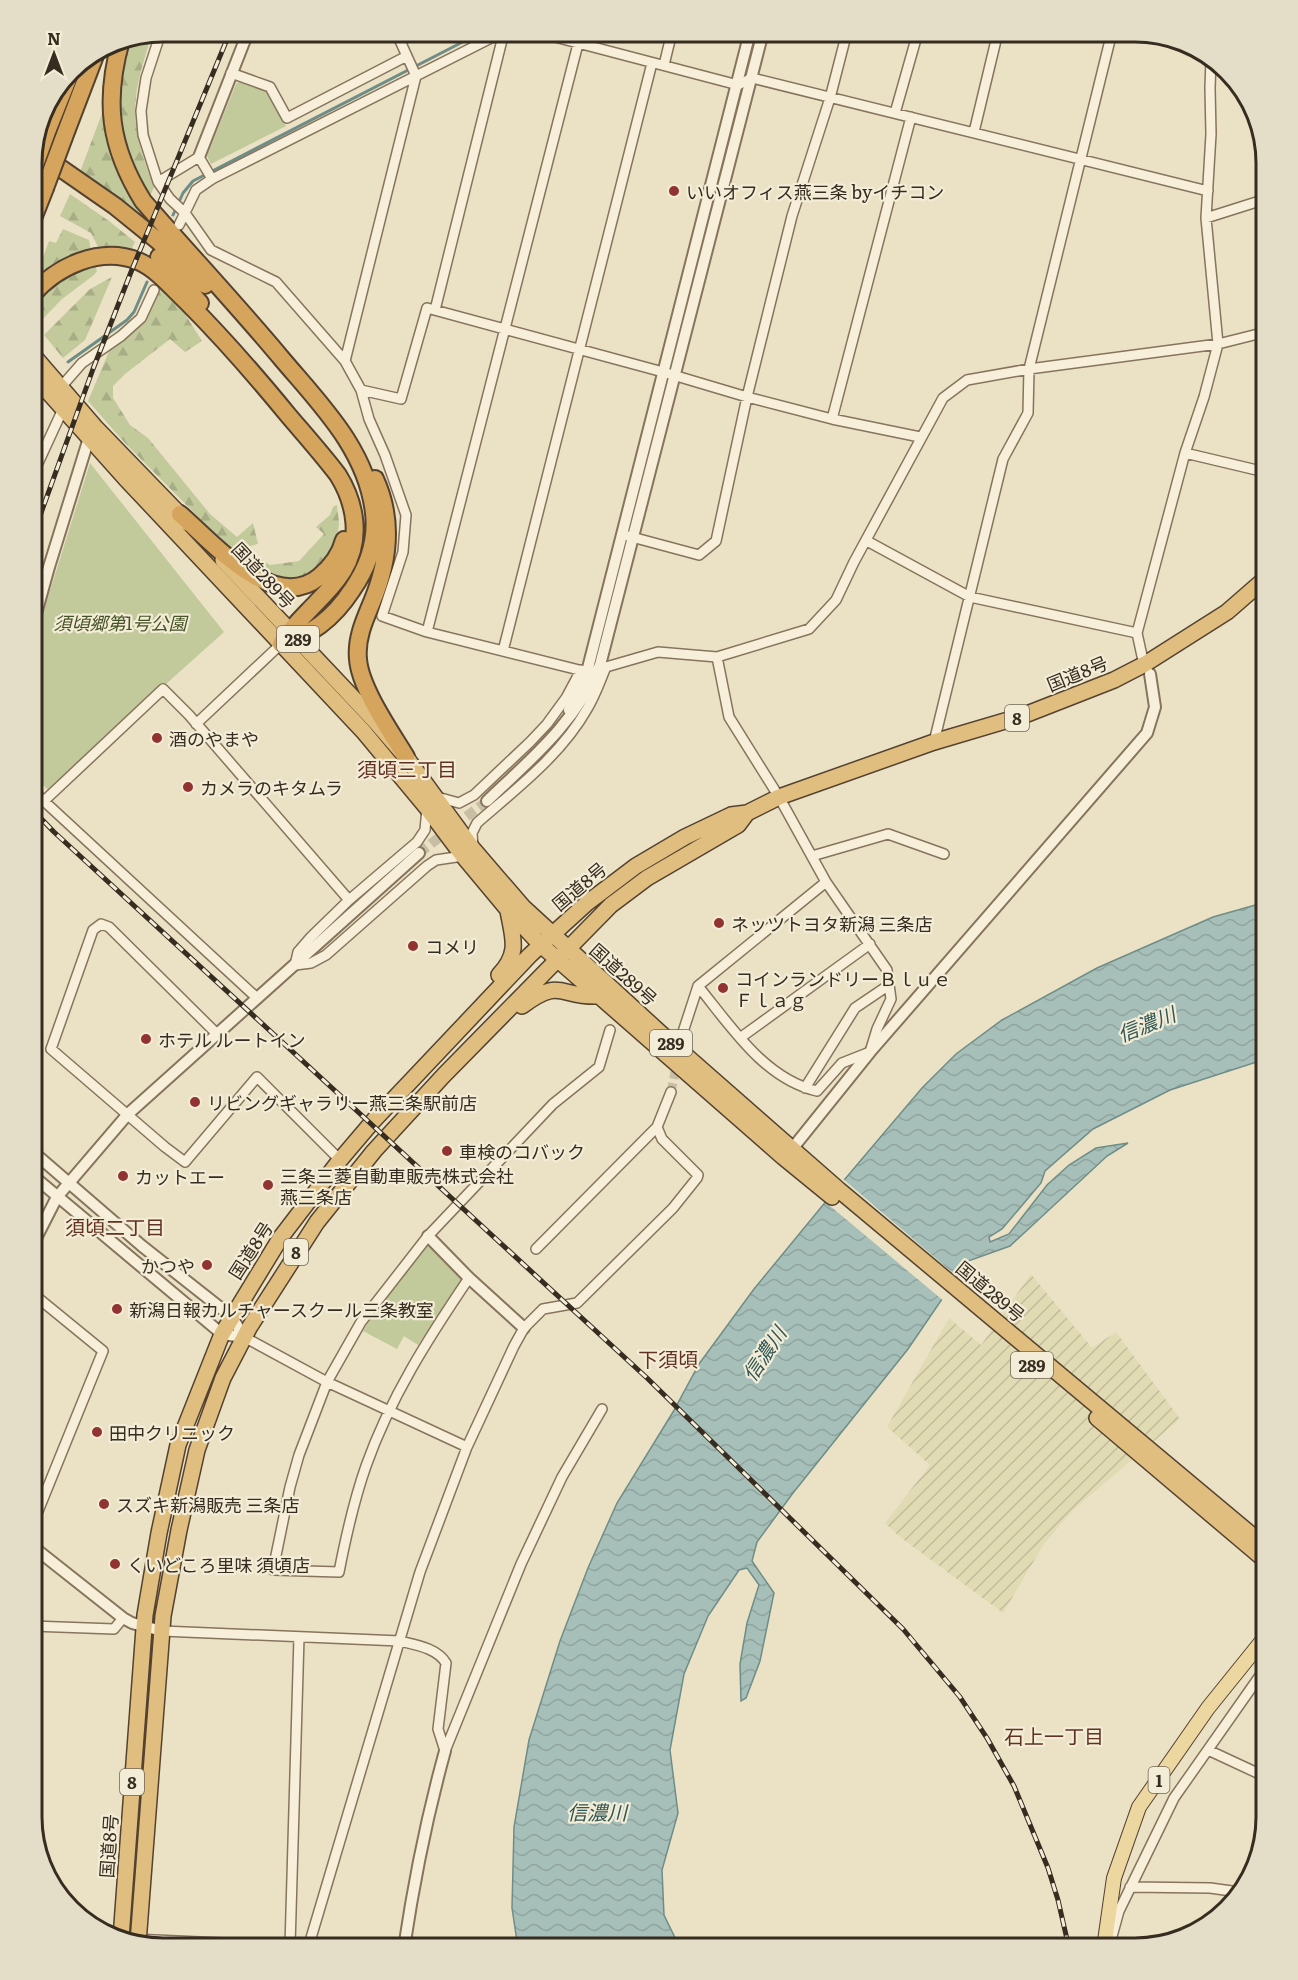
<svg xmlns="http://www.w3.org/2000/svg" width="1298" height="1980" viewBox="0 0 1298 1980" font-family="Literata,'Noto Sans JP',serif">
<defs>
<pattern id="farmland-furrows" width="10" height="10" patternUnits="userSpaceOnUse" patternTransform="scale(1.5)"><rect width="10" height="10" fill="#e1dbb4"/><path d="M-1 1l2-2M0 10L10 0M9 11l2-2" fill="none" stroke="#c2bc9a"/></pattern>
<pattern id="forest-firs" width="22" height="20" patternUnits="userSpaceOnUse" patternTransform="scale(1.5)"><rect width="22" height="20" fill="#c2c99b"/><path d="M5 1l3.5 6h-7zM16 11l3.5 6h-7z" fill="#a7ad85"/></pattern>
<pattern id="water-waves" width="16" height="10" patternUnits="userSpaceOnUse" patternTransform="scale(1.5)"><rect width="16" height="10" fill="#a7bfb9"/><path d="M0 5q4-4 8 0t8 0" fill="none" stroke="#90a49f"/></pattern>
</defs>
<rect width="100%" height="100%" fill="#ebe2c6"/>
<path fill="url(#farmland-furrows)" d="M1031,1274L1092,1348L1116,1332L1180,1419L1073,1510L1044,1544L1003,1613L900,1537L885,1523L930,1465L887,1427L949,1318L981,1345Z"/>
<path fill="url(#forest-firs)" d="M152,34C146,54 138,76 136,97C132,128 143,159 154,187L149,199C139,182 122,145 119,126C114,97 121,65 129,38Z
M104,108L106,130L116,164L146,212L142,219L80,172Z
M70,194L109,221L135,242L130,252L99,249L91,233L60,216Z
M63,229L89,240L91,250C68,257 52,268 34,282L49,241L56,243Z
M94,262L97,271L94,275L62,299L35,327L32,323C32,318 30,309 32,304C39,284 77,269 94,262Z
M112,277L85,340L63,358L44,335L90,289Z
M161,288L178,303L202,341L185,352L170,339L125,374L113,386V398L130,425L148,438L210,514L237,537L253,523L258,544L232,551L124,442L88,401L110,349L144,323Z
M337,505C337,511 339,518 339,524C337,547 321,578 295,580C291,581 285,579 281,578C267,577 254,570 245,558L254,554L270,565L299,561L324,534L316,527L330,515L333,507Z"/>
<path fill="#c2c99b" d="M241,81L268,91L286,126L211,164L207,156L236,84Z
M90,463L224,632L48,790L32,774V648Z
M427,1243L463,1279L418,1345L404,1336L397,1349L363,1331L387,1293Z"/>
<path fill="url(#water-waves)" stroke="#6f8d87" stroke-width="1.5" d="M1266,902V1059L1170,1090L1093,1129L1045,1171L1041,1183L1002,1229L989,1237L990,1242L1009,1234L1047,1185L1069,1165L1096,1148L1128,1143L1107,1156L1010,1246L968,1261L908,1349L793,1493L757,1542L752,1561L774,1593L760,1661L746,1698L741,1701L740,1664L747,1623L759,1585L747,1568L739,1570L708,1616L684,1674L670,1750L678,1813L662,1870L664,1915L680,1948H518L512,1908L514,1827L529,1740L560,1641L588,1568L617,1503L673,1412L699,1364L754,1289L823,1205L922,1088L956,1054L1002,1020L1097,968L1213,917Z"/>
<path fill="#ebe2c6" d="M842,1178L960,1279L945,1302L823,1200Z"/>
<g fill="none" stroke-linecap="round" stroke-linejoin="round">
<path stroke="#6f8d87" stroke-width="3" d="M173,215L183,193L193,181L482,32
M68,362L127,320L134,312L147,282"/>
<path stroke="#c7bea5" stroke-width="9" stroke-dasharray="9 4.5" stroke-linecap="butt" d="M671,1092L677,1062"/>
<path stroke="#c7bea5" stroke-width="10" stroke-dasharray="10 5" stroke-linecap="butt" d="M419,853L487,801"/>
<g stroke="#86745d" stroke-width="12">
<path id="minor" d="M161,32L146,78L141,111L143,135L158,182L170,199L185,213L211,250L276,282L345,361L361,390L369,419L385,455L406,515L403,552L382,616L427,632L587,672
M536,32L738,85L752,78L1208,191
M664,65L672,32
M231,73L270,87L287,118L407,56
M895,113L918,32
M974,132L998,32
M158,182L199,157L212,179
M1206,218L1266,199
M179,225L196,190L212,179L503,32
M435,310L504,32
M345,361L416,76L396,32
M61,387L82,363L121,336L141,318L154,290
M361,390L401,399L427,308L663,372L747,397L832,419L920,437
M832,419L911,117
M1185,453L1265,472L1266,467
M32,476L63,409
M628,536L699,555L716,541L747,397L792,216L830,98L847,32
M867,541L970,597L1137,633
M427,632L578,44
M503,651L652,63
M600,665L606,667L658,652L717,657L809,629L836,600L854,562L943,398L967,380L1029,369L1218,344L1266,332
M1147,668L1142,656L1137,633L1185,453L1204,397L1218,344L1206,218L1211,134L1210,88L1211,60
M196,724L281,644
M934,742L1003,459L1028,413L1029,369L1112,32
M32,790L257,998
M437,797L459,803L474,795L530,742L547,724L566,698L581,670
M44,801L163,689L189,715L349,900
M427,808L425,830L417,842L349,900L311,937L298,952L295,965L311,963L326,955L427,866L436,860L463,856
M473,848L472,833L477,823C516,789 561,755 587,709C595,696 600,681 606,667
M812,856L888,834L944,854
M698,986C730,1025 764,1079 817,1091L842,1063L870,1052L877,1029L891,999L887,970L826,882L779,797L729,717L717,657
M216,1033L109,927L101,924L93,930L51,1049L165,1147L185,1162L257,1077L340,1160
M681,1038L698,986L826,882
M740,1038L870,944
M805,1088L855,1008L889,985
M536,1249L657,1127
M469,1278C429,1337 390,1398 366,1466C354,1500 346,1536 339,1572L273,1570L290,1487L299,1455L327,1382L361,1322L428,1236L553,1104L599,1067L610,1030
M244,1337L327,1382L467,1447
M32,1526L103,1351L32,1293
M32,1626L114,1629L123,1618
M162,1631L400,1641C416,1645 437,1648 446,1663L438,1729L445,1751
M1208,1750L1266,1777
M445,1751L521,1564L562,1477L602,1409
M1130,1887L1210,1888L1239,1892
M133,1939L308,1947
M1111,1940L1119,1911L1174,1798L1266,1667
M290,1946L299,1637
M308,1948L420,1572L467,1447L514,1346L524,1328L543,1309L577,1303L673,1208L697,1178L698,1175L662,1139L657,1127L671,1092"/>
</g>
<g stroke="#86745d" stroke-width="14">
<path id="tertiary" d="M199,157L248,32
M32,628L49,567L89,438
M569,710L587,672L750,32
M487,801C530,760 577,721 600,665L763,32
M792,1149L870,1052L1147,733L1155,707L1150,674
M32,1151L142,1246L232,1317L244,1337
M32,1175L222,1334L244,1337
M428,1236L469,1278L524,1328
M32,1246L57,1197L128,1114L419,853
M32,1546L123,1618L132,1623L162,1631
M404,1948C414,1881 427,1816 445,1751"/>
</g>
<g stroke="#544231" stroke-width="16">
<path id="primary" d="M1104,1948L1114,1878L1139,1807L1208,1708L1266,1636"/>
</g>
<g stroke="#544231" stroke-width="18">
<path id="trunk" d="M32,354L95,427L188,523
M32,374L125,478L363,731L427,808L463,856L508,910L541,945L783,1157L832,1197
M223,560L374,720L406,757L473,849L523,907L668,1040L839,1190L1266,1547
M499,975C520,953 513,938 508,911
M522,1006C561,977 559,997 597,996
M1097,1418L1266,1561
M121,1938L145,1615L159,1533L178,1445L222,1334L281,1237L340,1160L374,1120L530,955L587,903L636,866L685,837L731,815L747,813L779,797L934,742L1022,716L1114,680L1145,664L1227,612L1266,578
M138,1943L163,1616L179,1530L197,1450L223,1378L249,1328L317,1222L374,1151L444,1075L611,905L647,878L738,825L747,813"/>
</g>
<g stroke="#544231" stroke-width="20">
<path id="motorway" d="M121,40C104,101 109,146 143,201C189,254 237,305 282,359C320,404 367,450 374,513C377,541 368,567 352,590C335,616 311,636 281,644
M48,129L72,69
M64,137L96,53
M33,149L115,206L157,240L205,285
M32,221L45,188
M159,257L200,303
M32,295C57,266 100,246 138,261C157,269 172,288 187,302C223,338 256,376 288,415C305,435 322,454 338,475C356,504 362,540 343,571C336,582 326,593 317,602C304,616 291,627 281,644
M375,479C394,520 389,561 372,602C364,621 356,639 358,659C360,688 391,732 406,757
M180,514C212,542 274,614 319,577C331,567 340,556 344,540"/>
</g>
<use href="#minor" stroke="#f7efd9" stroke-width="9"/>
<use href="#tertiary" stroke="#f7efd9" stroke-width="10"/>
<use href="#primary" stroke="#ecd7a1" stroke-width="14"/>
<use href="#trunk" stroke="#e0be7f" stroke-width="15"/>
<use href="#motorway" stroke="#d5a45d" stroke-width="16"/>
<g stroke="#372c20" stroke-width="5">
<path id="rail" d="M32,538L93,369L131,272L230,32
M32,809L54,832L647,1378L903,1629L960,1697L987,1738L1014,1786L1048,1868L1058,1900L1069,1948"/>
</g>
<use href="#rail" stroke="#f3ecd6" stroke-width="3" stroke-dasharray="9" stroke-linecap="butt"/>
<g stroke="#544231" stroke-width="20" stroke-linecap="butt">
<path id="motorway-bridge" d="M32,173L48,129
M45,188L64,137"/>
</g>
<use href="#motorway-bridge" stroke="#d5a45d" stroke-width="16"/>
</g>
<g fill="#913431" stroke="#f3ecd6" stroke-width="2">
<circle cx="674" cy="191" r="6"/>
<circle cx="157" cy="738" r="6"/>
<circle cx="188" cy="787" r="6"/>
<circle cx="719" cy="923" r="6"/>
<circle cx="413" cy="946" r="6"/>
<circle cx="723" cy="988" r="6"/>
<circle cx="146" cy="1039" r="6"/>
<circle cx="195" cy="1102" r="6"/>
<circle cx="447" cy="1151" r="6"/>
<circle cx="123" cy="1176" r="6"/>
<circle cx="268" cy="1185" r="6"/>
<circle cx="207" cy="1265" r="6"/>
<circle cx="117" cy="1309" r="6"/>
<circle cx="97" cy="1432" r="6"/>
<circle cx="104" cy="1504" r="6"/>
<circle cx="115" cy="1564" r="6"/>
</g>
<g text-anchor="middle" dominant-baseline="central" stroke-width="4.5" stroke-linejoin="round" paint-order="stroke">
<g fill="#f3ecd6" stroke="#6f6657" stroke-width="1.5">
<rect x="277" y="626" width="42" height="26" rx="4.5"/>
<rect x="1005" y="705" width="24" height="26" rx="4.5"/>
<rect x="650" y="1030" width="42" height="26" rx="4.5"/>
<rect x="284" y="1239" width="24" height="26" rx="4.5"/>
<rect x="1011" y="1352" width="42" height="26" rx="4.5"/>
<rect x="1148.5" y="1767" width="21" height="26" rx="4.5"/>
<rect x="120" y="1769" width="24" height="26" rx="4.5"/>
</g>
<g font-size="16" font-weight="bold" fill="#372c20">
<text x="298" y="639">289</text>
<text x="1017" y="718">8</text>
<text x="671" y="1043">289</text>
<text x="296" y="1252">8</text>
<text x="1032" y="1365">289</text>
<text x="1159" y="1780">1</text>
<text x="132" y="1782">8</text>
</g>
<g font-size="18" fill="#372c20" stroke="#f3ecd6" text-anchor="start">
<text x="686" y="191">いいオフィス燕三条 byイチコン</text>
<text x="169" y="738">酒のやまや</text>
<text x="200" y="787">カメラのキタムラ</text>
<text x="731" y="923">ネッツトヨタ新潟 三条店</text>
<text x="425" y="946">コメリ</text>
<text x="735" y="978">コインランドリーＢｌｕｅ<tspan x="735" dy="21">Ｆｌａｇ</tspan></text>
<text x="158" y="1039">ホテル ルートイン</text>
<text x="207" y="1102">リビングギャラリー燕三条駅前店</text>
<text x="459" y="1151">車検のコバック</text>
<text x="280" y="1175">三条三菱自動車販売株式会社<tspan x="280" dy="21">燕三条店</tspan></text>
<text x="135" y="1176">カットエー</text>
<text x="195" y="1265" text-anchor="end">かつや</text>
<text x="129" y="1309">新潟日報カルチャースクール三条教室</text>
<text x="109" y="1432">田中クリニック</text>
<text x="116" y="1504">スズキ新潟販売 三条店</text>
<text x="127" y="1564">くいどころ里味 須頃店</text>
</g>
<g font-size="18" fill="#372c20" stroke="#f3ecd6">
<text transform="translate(264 575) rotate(47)">国道289号</text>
<text transform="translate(1077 673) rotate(-22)">国道8号</text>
<text transform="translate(579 886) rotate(-40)">国道8号</text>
<text transform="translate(624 974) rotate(42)">国道289号</text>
<text transform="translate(250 1250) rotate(-57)">国道8号</text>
<text transform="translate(991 1291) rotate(40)">国道289号</text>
<text transform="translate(108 1846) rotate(-86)">国道8号</text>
</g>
<g font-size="18" font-style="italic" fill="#465228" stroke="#f3ecd6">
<text x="120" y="622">須頃郷第1号公園</text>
</g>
<g font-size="20" fill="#613122" stroke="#f3ecd6">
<text x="407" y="768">須頃三丁目</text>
<text x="115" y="1226">須頃二丁目</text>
<text x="668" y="1358">下須頃</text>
<text x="1054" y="1735">石上一丁目</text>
</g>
<g font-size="20" font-style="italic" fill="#305655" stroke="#f3ecd6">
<text transform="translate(1146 1023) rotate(-22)">信濃川</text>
<text transform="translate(763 1353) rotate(-56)">信濃川</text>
<text x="597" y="1811">信濃川</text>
</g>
</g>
<path d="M0 0H1298V1980H0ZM163 42H1135A121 121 0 0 1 1256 163V1817A121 121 0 0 1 1135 1938H163A121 121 0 0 1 42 1817V163A121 121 0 0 1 163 42Z" fill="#e4ddc7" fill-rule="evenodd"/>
<path fill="none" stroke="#372c20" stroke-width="3" d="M163 42H1135A121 121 0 0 1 1256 163V1817A121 121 0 0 1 1135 1938H163A121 121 0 0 1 42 1817V163A121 121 0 0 1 163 42Z"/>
<g transform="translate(54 54)" stroke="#f3ecd6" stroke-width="4.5" paint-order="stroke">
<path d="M0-4.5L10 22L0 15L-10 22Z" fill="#372c20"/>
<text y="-9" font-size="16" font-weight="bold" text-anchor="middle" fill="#372c20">N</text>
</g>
</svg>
